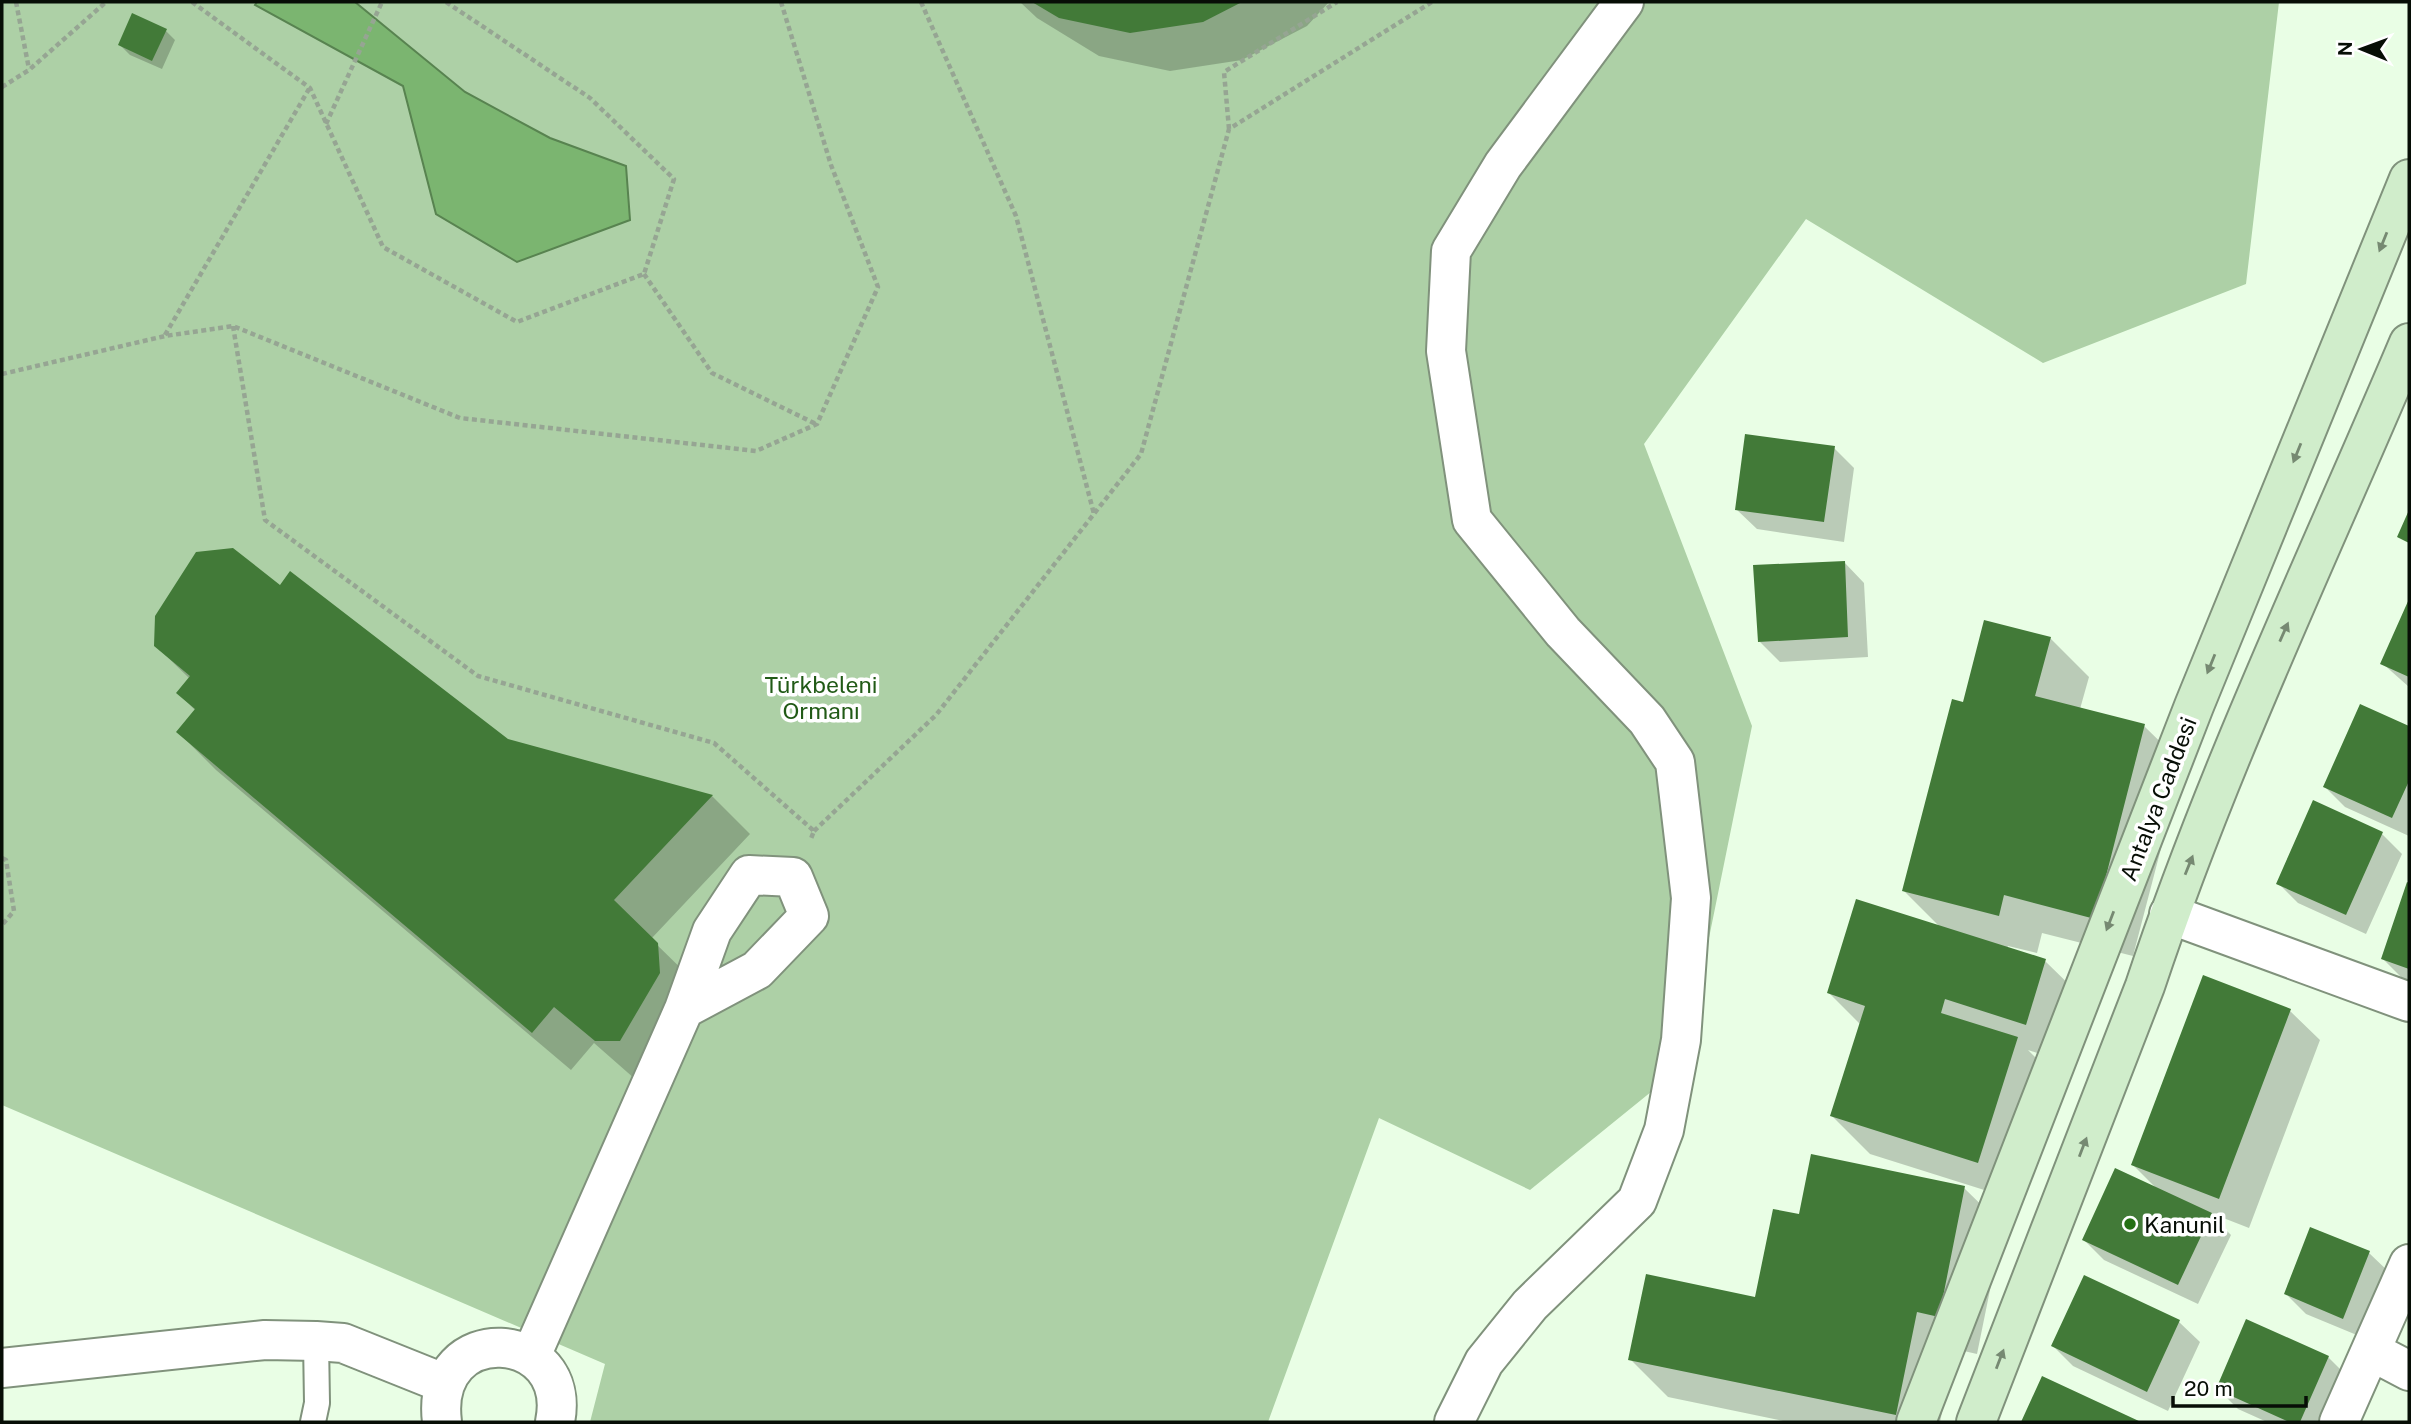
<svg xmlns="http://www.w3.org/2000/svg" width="2411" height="1424" viewBox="0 0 2411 1424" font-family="'Public Sans',sans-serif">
<rect width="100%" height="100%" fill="#e9fee5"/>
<path fill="#add0a6" d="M2,2H2279L2246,284L2043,363L1806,219L1644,444L1752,726L1683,1066L1530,1190L1379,1118L1268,1422H590L605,1364L2,1105Z"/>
<path fill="#7bb570" stroke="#588350" stroke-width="2" d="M257,2H355L465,92L550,138L626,166L630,220L517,262L436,214L403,86L255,5Z"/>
<path fill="#0003" d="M1020,2H1329L1307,26L1242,60L1170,71L1099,56L1037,18Z
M166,31L175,40L162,69L130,55L120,45Z
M1834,448L1854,468L1844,542L1757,529L1736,509Z
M1844,562L1864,583L1868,657L1780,662L1760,642Z
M281,587L508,741L712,796L750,834L651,939L696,983L635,1079L594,1043L571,1070L216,770L178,732L196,711L178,693L190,679L156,646Z
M2409,603V687L2382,663Z
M2050,638L2089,677L2080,709L2144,726L2183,764L2133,956L2042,933L2037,953L2008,946L2007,949L2045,961L2084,999L2064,1062L2028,1050L2055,1077L2016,1200L1870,1154L1832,1116L1861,1025L1829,993L1941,928L1904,891L1964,704Z
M2361,706L2409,728V836L2345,807L2325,787Z
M2382,834L2402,854L2366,934L2298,903L2278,883Z
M2408,884H2409V985L2383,959Z
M2204,977L2290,1011L2320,1040L2249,1228L2208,1212L2231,1235L2198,1304L2104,1260L2084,1240L2157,1189L2133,1165Z
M1964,1188L2003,1226L1977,1354L1955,1349L1940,1422H1788L1668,1397L1630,1359L1756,1300L1801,1216Z
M2311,1230L2369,1253L2390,1273L2364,1338L2306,1314L2286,1294Z
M2085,1277L2179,1322L2200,1342L2168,1411L2073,1366L2053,1346Z
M2247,1321L2328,1357L2349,1378L2329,1422H2267L2238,1409L2218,1389Z
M2043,1379L2137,1422H2023Z"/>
<path fill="#427a38" d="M1032,2H1242L1203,22L1130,33L1059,18Z
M132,13L167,29L152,61L118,45Z
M1745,434L1835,446L1824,522L1735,510Z
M2409,510V543L2397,537Z
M233,548L280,585L290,571L508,739L713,795L614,900L658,943L660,973L620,1041H595L554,1007L532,1033L176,732L195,709L176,693L190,676L154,646L155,616L196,552Z
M1845,561L1848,637L1758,642L1753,565Z
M2409,599V677L2380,664Z
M1984,620L2051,637L2035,696L2145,724L2095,919L2004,895L1999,916L1902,891L1952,699L1963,702Z
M2360,704L2409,726V781L2392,818L2323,787Z
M2313,800L2383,832L2346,915L2276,884Z
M2407,882L2409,883V969L2381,959Z
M1856,899L2046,959L2026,1025L1945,999L1941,1013L2018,1037L1978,1163L1830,1116L1865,1006L1827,993Z
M2203,975L2291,1009L2219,1199L2131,1165Z
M1811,1154L1965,1186L1939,1317L1917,1312L1896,1415L1628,1360L1646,1274L1755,1297L1773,1209L1799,1214Z
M2115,1168L2212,1213L2178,1285L2082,1240Z
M2310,1227L2370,1251L2343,1319L2284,1294Z
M2084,1275L2180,1320L2147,1392L2051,1346Z
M2246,1319L2329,1356L2300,1422H2289L2216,1389Z
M2042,1376L2141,1422H2021Z"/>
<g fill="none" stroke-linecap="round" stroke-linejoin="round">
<g stroke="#80927c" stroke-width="28">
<path id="lane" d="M313,1422L317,1403L316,1341"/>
</g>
<g stroke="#80927c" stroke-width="42">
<path id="street" d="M2169,914L2409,1002
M2371,1351L2409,1371
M531,1356L684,1009L712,931L749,875L793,877L809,916L757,970L684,1009
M2,1368L265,1340L316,1341L343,1343L443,1383
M442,1422C429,1318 574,1328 555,1422
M1454,1422L1484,1362L1530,1305L1637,1201L1664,1130L1681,1040L1691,898L1675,762L1647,720L1563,632L1472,520L1446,351L1451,251L1503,165L1624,2
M2339,1422L2409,1264"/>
</g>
<g stroke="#80927c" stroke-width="42">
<path id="secondary" d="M1916,1422L2194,706L2409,179
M1976,1422L2145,986C2218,766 2319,556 2409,343"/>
</g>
<path stroke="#96a593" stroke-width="4.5" stroke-dasharray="5 3.5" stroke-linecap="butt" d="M16,2L29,69
M192,2L310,88L383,247L517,322L644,274L674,179L590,98L446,2
M921,2L1016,216L1094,514
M2,87L29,70L106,2
M326,124L382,2
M1229,129L1224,72L1337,2
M644,274L712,373L816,424
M233,326L265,520L478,676L714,743L814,831L810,841
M165,335L309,89
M2,374L165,336L233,326L460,418L756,451L817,424L878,287L831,165L781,2
M814,831L936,715L1141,454L1229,129L1432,2
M2,858L6,860L14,911L2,925"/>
<use href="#lane" stroke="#fff" stroke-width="24"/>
<use href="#street" stroke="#fff" stroke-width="38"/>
<use href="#secondary" stroke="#d0edcb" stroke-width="38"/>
</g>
<defs><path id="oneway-solid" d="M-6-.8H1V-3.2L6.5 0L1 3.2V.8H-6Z" transform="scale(1.75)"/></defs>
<g fill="#768972">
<use href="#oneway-solid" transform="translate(2383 242) rotate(112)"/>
<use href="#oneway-solid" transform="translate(2297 453) rotate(112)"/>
<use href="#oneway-solid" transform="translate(2284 632) rotate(-66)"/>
<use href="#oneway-solid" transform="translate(2211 664) rotate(112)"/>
<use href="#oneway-solid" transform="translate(2189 865) rotate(-68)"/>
<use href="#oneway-solid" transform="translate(2110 921) rotate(111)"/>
<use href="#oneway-solid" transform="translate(2083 1147) rotate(-69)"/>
<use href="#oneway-solid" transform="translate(2000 1359) rotate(-69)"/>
</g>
<circle fill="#247014" stroke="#fff" stroke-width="2.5" cx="2130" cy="1224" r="7"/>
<g text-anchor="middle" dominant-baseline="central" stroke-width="7" stroke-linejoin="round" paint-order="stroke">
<g font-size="23" fill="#215a16" stroke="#fff">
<text x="821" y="684">Türkbeleni<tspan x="821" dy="26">Ormanı</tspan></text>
</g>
<g font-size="23" fill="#070e06" stroke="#fff">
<text transform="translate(2158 799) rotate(-69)">Antalya Caddesi</text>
</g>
<g font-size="23" fill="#070e06" stroke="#fff" text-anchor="start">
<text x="2144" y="1224">Kanunil</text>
</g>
</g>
<rect width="2411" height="1424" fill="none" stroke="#070e06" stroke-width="7"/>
<g transform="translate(2362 49) rotate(271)" stroke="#ffffff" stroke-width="5" paint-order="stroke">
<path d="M0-5L12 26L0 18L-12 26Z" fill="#070e06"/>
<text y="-10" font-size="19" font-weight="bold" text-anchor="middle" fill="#070e06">N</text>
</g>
<path d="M2173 1396v10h133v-10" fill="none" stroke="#070e06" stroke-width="3.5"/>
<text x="2184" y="1396" font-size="21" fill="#070e06" stroke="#ffffff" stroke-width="5" paint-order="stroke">20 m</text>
</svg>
